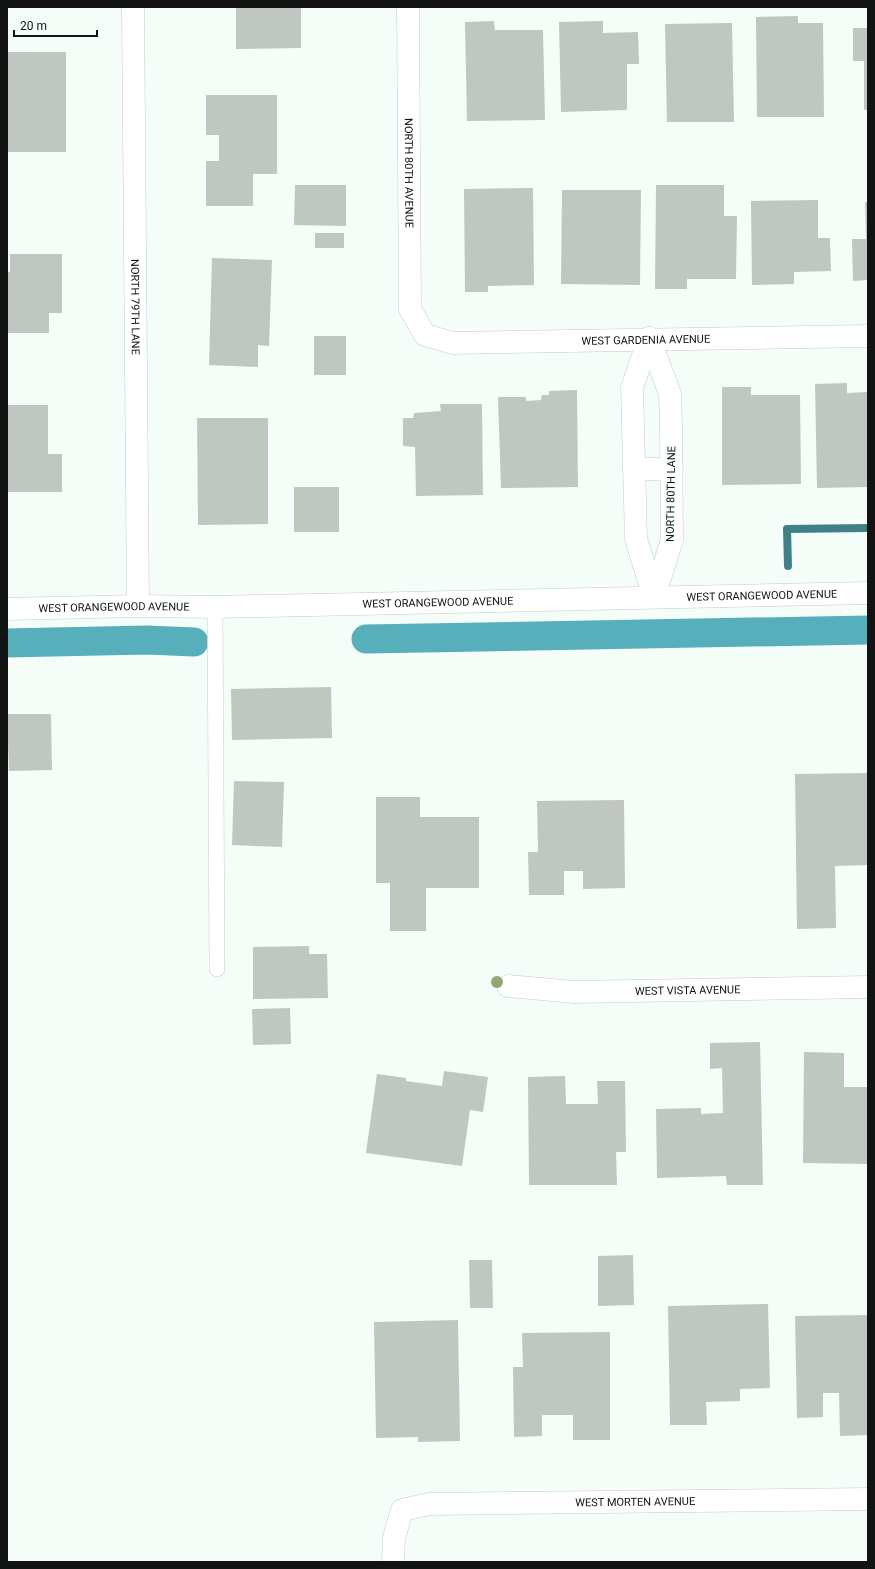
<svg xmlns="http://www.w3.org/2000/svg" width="875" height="1569" viewBox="0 0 875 1569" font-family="Roboto,sans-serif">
<rect width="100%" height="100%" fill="#f5fdf9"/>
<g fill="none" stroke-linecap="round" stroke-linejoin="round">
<path stroke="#428089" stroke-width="8" d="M788,566L787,529L868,528"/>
<path stroke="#57afbc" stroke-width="29" d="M366,639L868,630
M7,643L147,640L194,642"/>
</g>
<path fill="#c0c6c0" d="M236,7H301V48L236,49Z
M798,16V23H823L824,117H757L756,17Z
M494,21L495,30H543L545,120L467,121L465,22Z
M603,21V33L638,32L639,64H627V110L561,112L559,22Z
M732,23L734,122H667L665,24Z
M853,28H868V110H864V61H853Z
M7,52H66V152H7Z
M206,95H277V174H253V206H206V161H219V135H206Z
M295,185H346V226L294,225Z
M656,185H724V216H737L736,279H687V289H655Z
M533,188L534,285L488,286V292H465L464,189Z
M562,190H641L640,285L561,284Z
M818,200V238H830L831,271L794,272V284L752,285L751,201Z
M865,202H868V280L853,281L852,239H866Z
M315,233H344V248H315Z
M10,254H62V313H49V333H7V272H10Z
M212,258L272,260L269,346L258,345V367L209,365Z
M314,336H346V375H314Z
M847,383V393L868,392V487L817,488L815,384Z
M722,387H751V395H800L801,484L722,485Z
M577,390L578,487L501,488L498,397H526V401L541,400L542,395H549V391Z
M440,404H482L483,495L416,496L415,447L403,446V418H413L414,413L441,411Z
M7,405H48V454H62V492H7Z
M197,418H268V524L198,525Z
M294,487H339V532H294Z
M331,687L332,738L232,740L231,689Z
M7,714H51L52,770L9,771Z
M868,773V865L835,866L836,928L797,929L795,774Z
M234,781L284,782L282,847L232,845Z
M376,797H420V817H479V888H426V931H390V883H376Z
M624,800L625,888L583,889V871H564V895H529L528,852H538L537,801Z
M309,946V954H327L328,998L253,999V947Z
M290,1008L291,1044L253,1045L252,1009Z
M760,1042L763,1185H727L726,1176L657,1178L656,1109L701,1108V1114L723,1113L722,1068L710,1069V1043Z
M804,1052L844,1053V1087H868V1164L803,1163Z
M444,1071L488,1077L483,1112L470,1110L462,1166L366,1153L377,1074L406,1078V1081L442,1086Z
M565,1076L566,1104H598L597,1081H625L626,1152H616L617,1185H529L528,1077Z
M633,1255L634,1305L598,1306V1256Z
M469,1260H492L493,1308H470Z
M768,1304L770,1388L740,1389V1401L706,1402L707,1425H670L668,1306Z
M868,1315V1435L840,1436L839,1393H823V1417L797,1418L795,1316Z
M458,1320L460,1441L418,1442V1437L376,1438L374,1322Z
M610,1332V1440H573V1415H542V1436L514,1437L513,1367H523L522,1333Z"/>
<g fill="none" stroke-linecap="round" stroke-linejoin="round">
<g stroke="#c3ccc8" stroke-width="16">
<path id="lane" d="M215,607L217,969"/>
</g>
<g stroke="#c3ccc8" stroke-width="23">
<g id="street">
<path id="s1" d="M133,7L138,606"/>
<path id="s2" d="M408,7L410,309L425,335L453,343L868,336"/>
<path d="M649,338L670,394L671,427L672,540L654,597"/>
<path d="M649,338L632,388L636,539L654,597"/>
<path d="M634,469H672"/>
<path id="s3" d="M508,986L574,992L868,987"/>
<path id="s4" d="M393,1562L394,1538L402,1510L429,1504L868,1499"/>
</g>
</g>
<g stroke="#c3ccc8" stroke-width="23">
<g id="secondary">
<path id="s5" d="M7,609L138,606L215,607L868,593"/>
</g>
</g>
<use href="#lane" stroke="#fff" stroke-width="15"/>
<use href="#street" stroke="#fff" stroke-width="22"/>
<use href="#secondary" stroke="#fff" stroke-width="22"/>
</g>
<circle fill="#95a770" cx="497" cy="982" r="6"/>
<g text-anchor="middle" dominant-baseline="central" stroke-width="3.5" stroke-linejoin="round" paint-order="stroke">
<g font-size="11" fill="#111413" stroke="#f5fdf9">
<text stroke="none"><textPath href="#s2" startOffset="166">NORTH 80TH AVENUE</textPath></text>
<text stroke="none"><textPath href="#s1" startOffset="300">NORTH 79TH LANE</textPath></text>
<text stroke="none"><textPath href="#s2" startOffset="554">WEST GARDENIA AVENUE</textPath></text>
<text transform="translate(671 494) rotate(-89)">NORTH 80TH LANE</text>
<text stroke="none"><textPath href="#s5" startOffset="755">WEST ORANGEWOOD AVENUE</textPath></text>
<text stroke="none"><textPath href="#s5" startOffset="431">WEST ORANGEWOOD AVENUE</textPath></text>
<text stroke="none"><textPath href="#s5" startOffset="107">WEST ORANGEWOOD AVENUE</textPath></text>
<text stroke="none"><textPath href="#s3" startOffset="180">WEST VISTA AVENUE</textPath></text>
<text stroke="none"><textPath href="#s4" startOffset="287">WEST MORTEN AVENUE</textPath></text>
</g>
</g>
<rect width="875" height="1569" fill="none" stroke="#111413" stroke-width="16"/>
<path d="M14 30v6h83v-6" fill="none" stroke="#111413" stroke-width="2"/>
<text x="20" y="30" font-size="12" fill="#111413" stroke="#f5fdf9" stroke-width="3" paint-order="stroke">20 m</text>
</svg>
